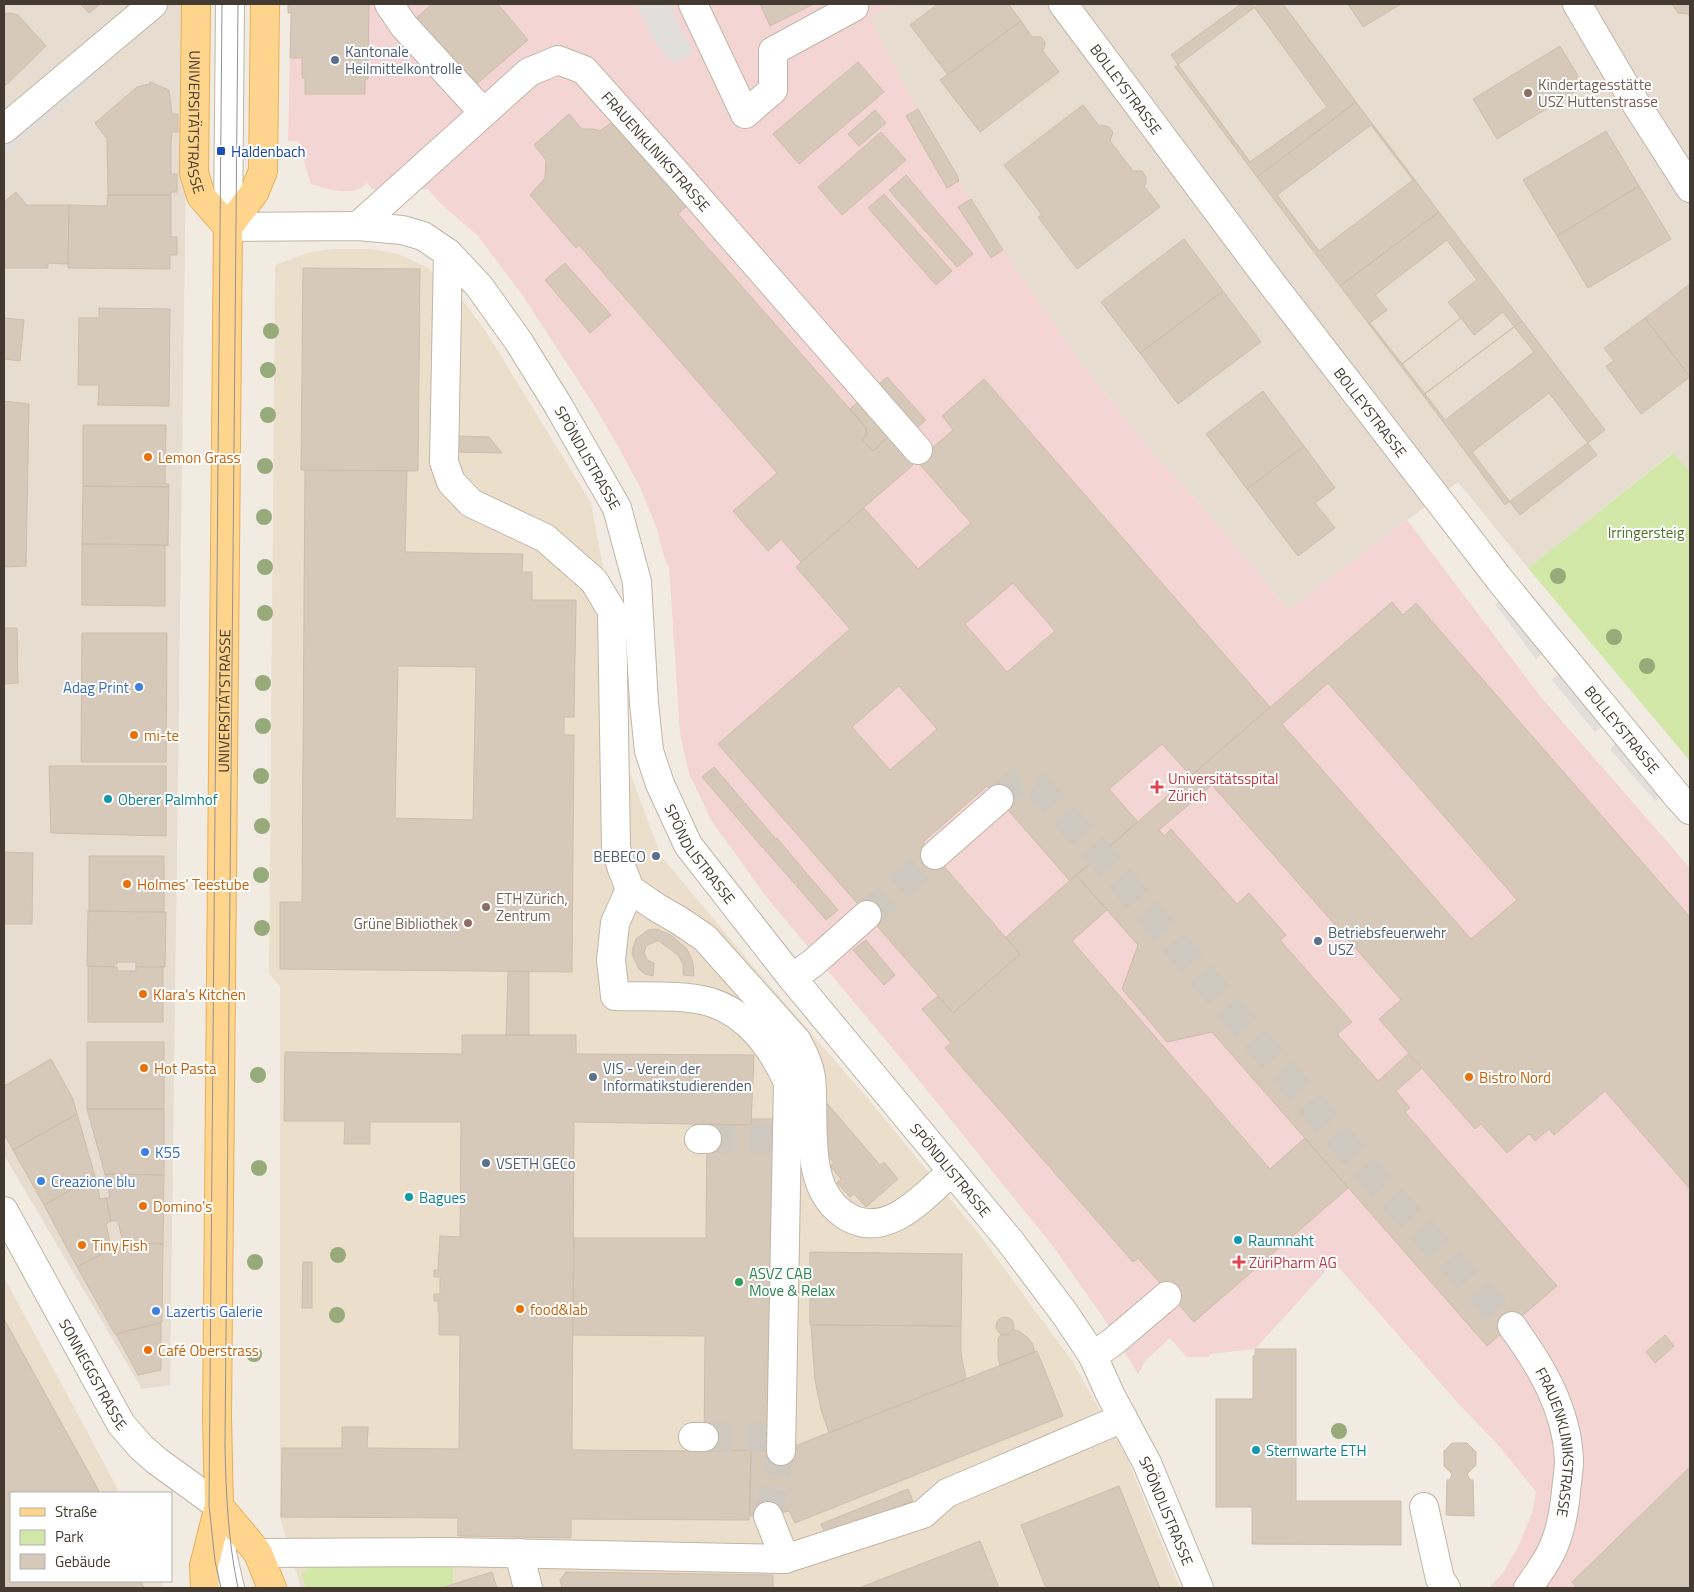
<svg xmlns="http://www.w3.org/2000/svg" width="1694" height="1592" viewBox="0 0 1694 1592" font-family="'Titillium Web',sans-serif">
<rect width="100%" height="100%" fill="#f1ebe2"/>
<path fill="#e6ddd0" d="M4,4H188L170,1385L142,1389L4,1155Z
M890,4H1690V472L1672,453L1528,568L1458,482L1288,610L1207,512L1150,450L1079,360L1003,250L959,181L957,175L899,75L870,18Z"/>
<path fill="#ebdfcb" d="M333,249H371L398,254L427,267L460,297L485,330L591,503L610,606L624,757L661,856L747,959L869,1100L979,1234L1072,1361L1127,1458L1180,1588H301L280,1518V986L269,974L275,265L310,252Z
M4,1277L120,1493H11V1581H161L163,1588H4Z"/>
<path fill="#f3d5d4" d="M288,4H890L870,18L899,75L957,175L959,181L1003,250L1079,360L1150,450L1207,512L1288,610L1407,520L1540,696L1690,868V1588H1489L1503,1573L1519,1545L1532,1513L1536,1492L1499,1446L1458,1403L1334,1262L1255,1349L1210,1354L1209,1357H1187L1170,1338L1145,1361L1138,1374L1103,1317L1052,1245L913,1073L768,899L711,820L689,773L680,733L669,566L666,563L657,529L640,487L619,448L594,405L523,296L478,236L439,202L428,189H373L367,183L360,188L353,191H342L331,190L311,184L298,141H288L291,14L288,13Z"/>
<path fill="#d1e8a8" d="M1673,453L1690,472V761L1528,568Z
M307,1566H453V1584L439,1588H306L301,1573L307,1571Z"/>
<path fill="#e1dedb" d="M636,4H669L693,53L673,63L656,43Z
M87,69L95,77L4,156V141Z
M1505,597L1546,651L1536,659L1495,604Z
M1562,672L1606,724L1595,732L1552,680Z
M1620,740L1665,792L1655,801L1610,749Z"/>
<path fill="#d6c9ba" stroke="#cebdaa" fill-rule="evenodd" d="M80,4H100L89,13Z
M288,4H369L368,79H365V94H305V78H302V58H290L291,13H288Z
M432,4H498L528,40L472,88L414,20Z
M760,4H814L770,26Z
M938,4H1011L1009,5L1021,21L948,75L910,25Z
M1241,4H1252L1327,107L1250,162L1171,55Z
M1259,4H1283L1356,102L1257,177L1175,67Z
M1348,4H1401L1363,27Z
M1672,4H1690V18L1688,14L1678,13Z
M10,13L18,15L46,46L4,87V14Z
M1021,21L1032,37H1041L1045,42L1044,49L1042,50L1059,72L980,132L940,80Z
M1560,46L1584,86L1497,139L1473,99Z
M858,62L884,92L799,164L773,134Z
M150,82L169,90L172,114H178V132H172L171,143V174H177V192H171V195H108L107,139L95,123L137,87L149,84Z
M1356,102L1439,212L1340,286L1257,177Z
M1083,105L1100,127L1101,125L1109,127L1113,132L1110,141L1133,171H1142L1146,177V184L1144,186L1160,207L1077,269L1038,217L1042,215L1004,165Z
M918,109L957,175L959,181L947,188L906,116Z
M875,110L886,123L859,146L848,134Z
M569,114L582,129H593L600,131L619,117L689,204L678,214L863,424L866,428L867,434L862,440L873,451L888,437L913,465L801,562L781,539L768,551L733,511L777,473L579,245L576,248L530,195L545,178L546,160L534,145Z
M1371,125L1413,180L1319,251L1277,195Z
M1606,131L1639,186L1557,236L1523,180Z
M881,132L906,160L842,215L818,187Z
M906,175L973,254L957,267L889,190Z
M1639,186L1671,239L1588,288L1557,236Z
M16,192L27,205H69L68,264L48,263V268H4V202Z
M884,194L952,271L936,285L868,208Z
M108,195H171V237H177V255H170V269L68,268L69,205L107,206Z
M971,199L1003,250L991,258L958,207Z
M1439,212L1522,321L1423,395L1340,286Z
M1184,239L1223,291L1140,353L1101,302Z
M1447,240L1477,280L1448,302L1461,318L1402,364L1370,323L1387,310L1375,295Z
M565,263L611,315L590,333L545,280Z
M303,268L420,269L418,471L301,470Z
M1690,284V377L1645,318Z
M1223,291L1261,342L1178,404L1140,353Z
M99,308L170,309L169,406L98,405L99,385H78L79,318H99Z
M1503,312L1534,352L1445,420L1402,364L1461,318L1474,335Z
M4,318L24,320L20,361L4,359Z
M1645,318L1690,377L1641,414L1606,366L1614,361L1604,348Z
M1522,321L1605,430L1505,505L1423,395Z
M887,377L926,420L896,446L888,437L873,451L862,440L867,434L866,428L850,409Z
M984,379L1270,707L1191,776L1162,744L1109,789L1138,822L1070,881L987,786L923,842L1020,954L953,1013L718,744L850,629L796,567L801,562L864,508L918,569L971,523L917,461L953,430L942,416ZM1013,583L1055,631L1007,672L965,624ZM899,686L937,729L890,770L852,727Z
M1263,391L1304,446L1247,489L1206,434Z
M1549,393L1597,455L1520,515L1472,452Z
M4,401L29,404L26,566L4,567Z
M83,425H166L165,484H169V487L83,486Z
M456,436L489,437L502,453L456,452Z
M1304,446L1335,488L1315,503L1335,528L1298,556L1247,489Z
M305,470L407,471L405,552L523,554L522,572H532V600H576L574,717H564V735H574L572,972L280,969V902H302ZM398,666L476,667L473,820L395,818Z
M83,486L169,487L168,545L82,544Z
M82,544L168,545L165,546V606L82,605Z
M1392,602L1403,615L1416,603L1690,917V1189L1605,1091L1554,1135L1549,1129L1535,1141L1529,1134L1507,1153L1481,1124L1475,1129L1379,1019L1401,1000L1212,785L1159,830L1164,836L1171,829L1237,904L1249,893L1286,935L1280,940L1352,1022L1337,1034L1378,1081L1408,1054L1421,1069L1396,1091L1410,1108L1405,1112L1557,1286L1487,1346L1212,1032L1167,1042L1122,989L1138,945L1076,875ZM1328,683L1517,900L1471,939L1282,724Z
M4,628H17L18,683L4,684Z
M82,633H167L166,762H81Z
M49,766H166V836L51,833Z
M714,767L744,802L732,812L702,777Z
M745,803L775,838L763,848L733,813Z
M777,838L807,874L795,884L764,849Z
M4,852L33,853L32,924H4Z
M89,856H164V912L89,911Z
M808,875L838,910L826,920L796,885Z
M1076,875L1107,910L1072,941L1270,1169L1305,1138L1348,1188L1194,1322L1138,1258L1133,1262L945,1048L951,1043L922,1009L938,996L953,1013L1020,954L1006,937Z
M88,911L166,912L165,967H136V962H117V964H114V967L87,966Z
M656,929L671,935L687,949L693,962L694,976L683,975V964L678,955L659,941H656L646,946L644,953L647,960L654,963L653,976L645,974L639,969L632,954L633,947L636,939L648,930Z
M866,940L895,975L884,985L853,950Z
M88,966L117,967V971H136V967H163V1022H88Z
M508,971L529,972V1035H506Z
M462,1035H576V1054L754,1055L751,1125L574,1122L572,1450L704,1451L751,1450L749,1520L571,1519V1538L458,1536V1518L281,1517L282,1448H342V1427H368L367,1448L459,1449L460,1335H439V1312L438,1311V1301H434V1294H440V1277H434V1270H438L440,1236L460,1237L461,1122H370V1144H344L345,1121H284L285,1052L462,1054Z
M87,1042H164V1109H87Z
M51,1059L73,1099L77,1114L13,1150L4,1134V1086Z
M825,1101L880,1165L884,1162L898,1179L866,1207L854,1194L850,1197L837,1183L841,1179L830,1166L834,1163L822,1150L827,1146L816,1132L829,1120L818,1107Z
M87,1109H164V1175L105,1174Z
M77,1114L95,1176L44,1205L13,1150Z
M752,1119H774L772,1450L704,1451L705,1336L573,1335L574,1238H706L707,1124L751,1125Z
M105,1174L164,1175L163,1244L123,1243L118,1221H111L106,1198L110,1197Z
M95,1176L100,1199L106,1198L111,1221L106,1224L111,1247V1249L77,1267L44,1205Z
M123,1243L163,1244L162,1322L115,1334L77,1267L111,1249V1247Z
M810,1252L962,1254L961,1326L810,1325Z
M303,1262H312V1308H302Z
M996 1326a9 9 0 1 1 18 0a9 9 0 1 1-18 0Z
M4,1319L100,1493H11V1581H141L144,1588H4Z
M161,1323V1370L138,1375L116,1334Z
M811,1325L961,1326V1354L966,1379L829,1433L821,1409L815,1381Z
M1013,1329L1020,1332L1027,1337L1032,1343L1035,1352L1000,1366L998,1357V1340L1001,1334H1008Z
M1665,1335L1674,1346L1655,1363L1646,1352Z
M1255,1349H1296V1501H1401V1545L1252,1544V1507H1216V1399H1253V1356H1255Z
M1037,1351L1063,1416L795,1523L789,1511L768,1516H750L751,1450H772V1455Z
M1452,1443H1467L1476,1452V1465L1467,1474L1470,1480H1473L1474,1516L1446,1515L1447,1480H1450L1452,1474L1444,1466V1451Z
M1690,1467V1588H1577L1572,1582Z
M1119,1486L1160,1588H1046L1021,1525Z
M908,1489L913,1501L826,1536L821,1524Z
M980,1541L999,1588H859Z
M492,1572L497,1588H441Z
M566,1572L773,1575V1588H562L560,1580Z"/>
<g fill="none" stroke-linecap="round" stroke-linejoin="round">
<path stroke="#cec8bf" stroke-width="28" stroke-dasharray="28 14" stroke-linecap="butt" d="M999,799L1014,785L1027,782L1039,788L1100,855L1374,1179L1512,1326
M867,915L935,855
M707,1139H774
M704,1437H772
M768,1516L781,1451"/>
<g stroke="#c0b5a7" stroke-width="30">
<g id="minor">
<path id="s1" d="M230,4L228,227L358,226L402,230L423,236L448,253L479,286L519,342L558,405L617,508L637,582L644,703L649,751L660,784L688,845L792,978L1010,1241L1065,1314L1093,1356L1110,1394L1147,1463L1199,1588"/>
<path d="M389,4L404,26L483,112"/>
<path d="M693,4L745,114L773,90V51L854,7"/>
<path id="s2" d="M1063,4L1263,272L1500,580L1678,797L1690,810"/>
<path d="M1577,4L1631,96L1690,188"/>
<path d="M4,129L153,4"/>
<path id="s3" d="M358,226L529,72L558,60L584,70L678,175L918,450"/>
<path d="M448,253L444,462L451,482L471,503L545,538L594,581L612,611L616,847L622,869L630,889L656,907L680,921L705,938L797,1041C803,1053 809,1064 811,1077C816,1123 801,1190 848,1217C888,1240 925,1195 952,1171"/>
<path d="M935,855L999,799"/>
<path d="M630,889L615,923L611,960L615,996C644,997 682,994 710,1002C749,1014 772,1048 788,1082L781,1451"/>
<path d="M792,978L813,963L867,915"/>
<path d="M699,1139H707"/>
<path id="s4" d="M4,1211L121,1424L141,1447L157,1461L219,1506L222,1553L230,1588"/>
<path id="s5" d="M1512,1326C1541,1366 1567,1409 1569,1460C1569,1470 1567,1481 1566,1491C1564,1514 1560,1536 1549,1556C1543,1567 1535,1578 1528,1588"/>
<path d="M1093,1356L1114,1341L1167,1296"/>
<path d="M693,1437H704"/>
<path d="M1424,1507L1440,1579L1446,1588"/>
<path d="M768,1516L785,1559"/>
<path d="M258,1553L449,1552L785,1559L923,1514L947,1493L1123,1418"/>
<path d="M519,1553L528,1588"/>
</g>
</g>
<g stroke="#e6b05b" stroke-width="30">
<g id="major">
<path id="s6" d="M196,4L194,173L201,196L228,227"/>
<path d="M219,1506L258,1553L272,1588"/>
<path id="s7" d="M205,1588L204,1566L219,1506L217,1417L228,227L254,193L263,171L265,4"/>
</g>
</g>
<use href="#minor" stroke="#fff" stroke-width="28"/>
<use href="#major" stroke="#ffd48d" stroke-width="28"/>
<path stroke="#939393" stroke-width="1" d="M221,1588L215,1561L209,1505L222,4
M238,1588C228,1541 226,1493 225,1445L238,4"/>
</g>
<g fill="#96aa7a">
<circle cx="271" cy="331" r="8"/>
<circle cx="268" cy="370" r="8"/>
<circle cx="268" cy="415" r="8"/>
<circle cx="265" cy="466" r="8"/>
<circle cx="264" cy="517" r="8"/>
<circle cx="265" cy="567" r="8"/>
<circle cx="1558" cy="576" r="8"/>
<circle cx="265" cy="613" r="8"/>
<circle cx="1614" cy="637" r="8"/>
<circle cx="1647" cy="666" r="8"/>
<circle cx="263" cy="683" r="8"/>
<circle cx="263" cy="726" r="8"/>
<circle cx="261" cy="776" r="8"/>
<circle cx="262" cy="826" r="8"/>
<circle cx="261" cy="875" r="8"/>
<circle cx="262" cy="928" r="8"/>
<circle cx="258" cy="1075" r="8"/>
<circle cx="259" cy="1168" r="8"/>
<circle cx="338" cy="1255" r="8"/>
<circle cx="255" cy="1262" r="8"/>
<circle cx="337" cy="1315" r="8"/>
<circle cx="254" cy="1354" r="8"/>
<circle cx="1339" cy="1431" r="8"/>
</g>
<g fill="#5c6f8a" stroke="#fff" stroke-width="2">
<circle cx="335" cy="60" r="5"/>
<circle cx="656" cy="856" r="5"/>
<circle cx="1318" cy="941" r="5"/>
<circle cx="593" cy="1077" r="5"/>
<circle cx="486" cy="1163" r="5"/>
</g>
<g fill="#8d6e63" stroke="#fff" stroke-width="2">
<circle cx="1528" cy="93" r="5"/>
<circle cx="486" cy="907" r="5"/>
<circle cx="468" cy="923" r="5"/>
</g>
<rect fill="#1a4fb4" stroke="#fff" stroke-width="2" x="216" y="146" width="10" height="10" rx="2.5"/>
<g fill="#e8710a" stroke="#fff" stroke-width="2">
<circle cx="148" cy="457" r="5"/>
<circle cx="134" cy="735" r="5"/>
<circle cx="127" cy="884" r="5"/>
<circle cx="143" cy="994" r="5"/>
<circle cx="144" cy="1068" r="5"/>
<circle cx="1469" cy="1077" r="5"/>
<circle cx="143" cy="1206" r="5"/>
<circle cx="82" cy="1245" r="5"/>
<circle cx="520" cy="1309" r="5"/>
<circle cx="148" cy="1350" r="5"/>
</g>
<g fill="#3f7fe0" stroke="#fff" stroke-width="2">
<circle cx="139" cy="687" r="5"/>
<circle cx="145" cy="1152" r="5"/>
<circle cx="41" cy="1181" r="5"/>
<circle cx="156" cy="1311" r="5"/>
</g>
<g fill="#e0444e" stroke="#fff" stroke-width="2">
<path d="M1154.5 779.5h5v5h5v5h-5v5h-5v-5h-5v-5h5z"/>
<path d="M1236.5 1254.5h5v5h5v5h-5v5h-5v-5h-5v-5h5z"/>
</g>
<g fill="#0f9aa8" stroke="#fff" stroke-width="2">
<circle cx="108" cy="799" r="5"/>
<circle cx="409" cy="1197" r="5"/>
<circle cx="1238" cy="1240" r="5"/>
<circle cx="1256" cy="1450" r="5"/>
</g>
<circle fill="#2e9e5b" stroke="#fff" stroke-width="2" cx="739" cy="1282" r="5"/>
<g text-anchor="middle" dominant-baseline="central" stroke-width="4" stroke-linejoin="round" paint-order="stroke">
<g font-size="15" fill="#4e5e75" stroke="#fff" text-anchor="start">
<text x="345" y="51">Kantonale<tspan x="345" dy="17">Heilmittelkontrolle</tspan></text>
<text x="646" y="856" text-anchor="end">BEBECO</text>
<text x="1328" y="932">Betriebsfeuerwehr<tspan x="1328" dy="17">USZ</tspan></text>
<text x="603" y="1068">VIS - Verein der<tspan x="603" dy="17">Informatikstudierenden</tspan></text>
<text x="496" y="1163">VSETH GECo</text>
</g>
<g font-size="15" fill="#785e54" stroke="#fff" text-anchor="start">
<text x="1538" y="84">Kindertagesstätte<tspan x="1538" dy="17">USZ Huttenstrasse</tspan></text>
<text x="496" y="898">ETH Zürich,<tspan x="496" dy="17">Zentrum</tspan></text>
<text x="458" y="923" text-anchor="end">Grüne Bibliothek</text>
</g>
<g font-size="15" fill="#433b32" stroke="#fff">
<text stroke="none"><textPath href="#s2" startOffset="106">BOLLEYSTRASSE</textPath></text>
<text stroke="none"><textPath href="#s6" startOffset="118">UNIVERSITÄTSTRASSE</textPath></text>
<text stroke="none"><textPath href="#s3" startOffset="398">FRAUENKLINIKSTRASSE</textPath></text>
<text stroke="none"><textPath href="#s2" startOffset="511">BOLLEYSTRASSE</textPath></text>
<text stroke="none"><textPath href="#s1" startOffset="698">SPÖNDLISTRASSE</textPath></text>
<text stroke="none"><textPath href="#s7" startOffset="889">UNIVERSITÄTSTRASSE</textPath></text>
<text stroke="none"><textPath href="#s2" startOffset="916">BOLLEYSTRASSE</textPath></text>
<text stroke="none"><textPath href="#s1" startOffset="1118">SPÖNDLISTRASSE</textPath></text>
<text stroke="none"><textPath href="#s1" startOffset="1522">SPÖNDLISTRASSE</textPath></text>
<text stroke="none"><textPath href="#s4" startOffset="186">SONNEGGSTRASSE</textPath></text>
<text stroke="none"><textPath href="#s5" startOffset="128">FRAUENKLINIKSTRASSE</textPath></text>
<text stroke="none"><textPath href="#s1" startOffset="1928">SPÖNDLISTRASSE</textPath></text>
</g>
<g font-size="15" fill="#164399" stroke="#fff" text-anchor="start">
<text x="231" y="151">Haldenbach</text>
</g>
<g font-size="15" fill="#c56008" stroke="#fff" text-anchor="start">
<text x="158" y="457">Lemon Grass</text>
<text x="144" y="735">mi-te</text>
<text x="137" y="884">Holmes' Teestube</text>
<text x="153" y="994">Klara's Kitchen</text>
<text x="154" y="1068">Hot Pasta</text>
<text x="1479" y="1077">Bistro Nord</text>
<text x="153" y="1206">Domino's</text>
<text x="92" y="1245">Tiny Fish</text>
<text x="530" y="1309">food&amp;lab</text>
<text x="158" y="1350">Café Oberstrass</text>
</g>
<g font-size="15" fill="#4b7525" stroke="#fff">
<text x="1646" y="532">Irringersteig</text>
</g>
<g font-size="15" fill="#366cbe" stroke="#fff" text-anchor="start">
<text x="129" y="687" text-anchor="end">Adag Print</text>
<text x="155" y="1152">K55</text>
<text x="51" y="1181">Creazione blu</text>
<text x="166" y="1311">Lazertis Galerie</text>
</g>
<g font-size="15" fill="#be3a42" stroke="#fff" text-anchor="start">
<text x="1168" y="778">Universitätsspital<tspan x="1168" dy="17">Zürich</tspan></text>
<text x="1249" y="1262">ZüriPharm AG</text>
</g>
<g font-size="15" fill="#0d838f" stroke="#fff" text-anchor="start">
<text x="118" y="799">Oberer Palmhof</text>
<text x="419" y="1197">Bagues</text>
<text x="1248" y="1240">Raumnaht</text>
<text x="1266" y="1450">Sternwarte ETH</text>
</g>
<g font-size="15" fill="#27864d" stroke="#fff" text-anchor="start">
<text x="749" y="1273">ASVZ CAB<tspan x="749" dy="17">Move &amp; Relax</tspan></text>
</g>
</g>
<rect width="1694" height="1592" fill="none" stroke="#433b32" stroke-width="10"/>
<rect x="10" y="1492" width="162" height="90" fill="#ffffff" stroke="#b4b1ad"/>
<rect x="20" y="1508" width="25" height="8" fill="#ffd48d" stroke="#b4b1ad"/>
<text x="55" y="1517" font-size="15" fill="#433b32">Straße</text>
<rect x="20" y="1530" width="25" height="15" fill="#d1e8a8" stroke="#b4b1ad"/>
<text x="55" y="1542" font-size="15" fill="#433b32">Park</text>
<rect x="20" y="1554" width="25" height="15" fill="#d6c9ba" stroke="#b4b1ad"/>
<text x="55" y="1567" font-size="15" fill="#433b32">Gebäude</text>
</svg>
